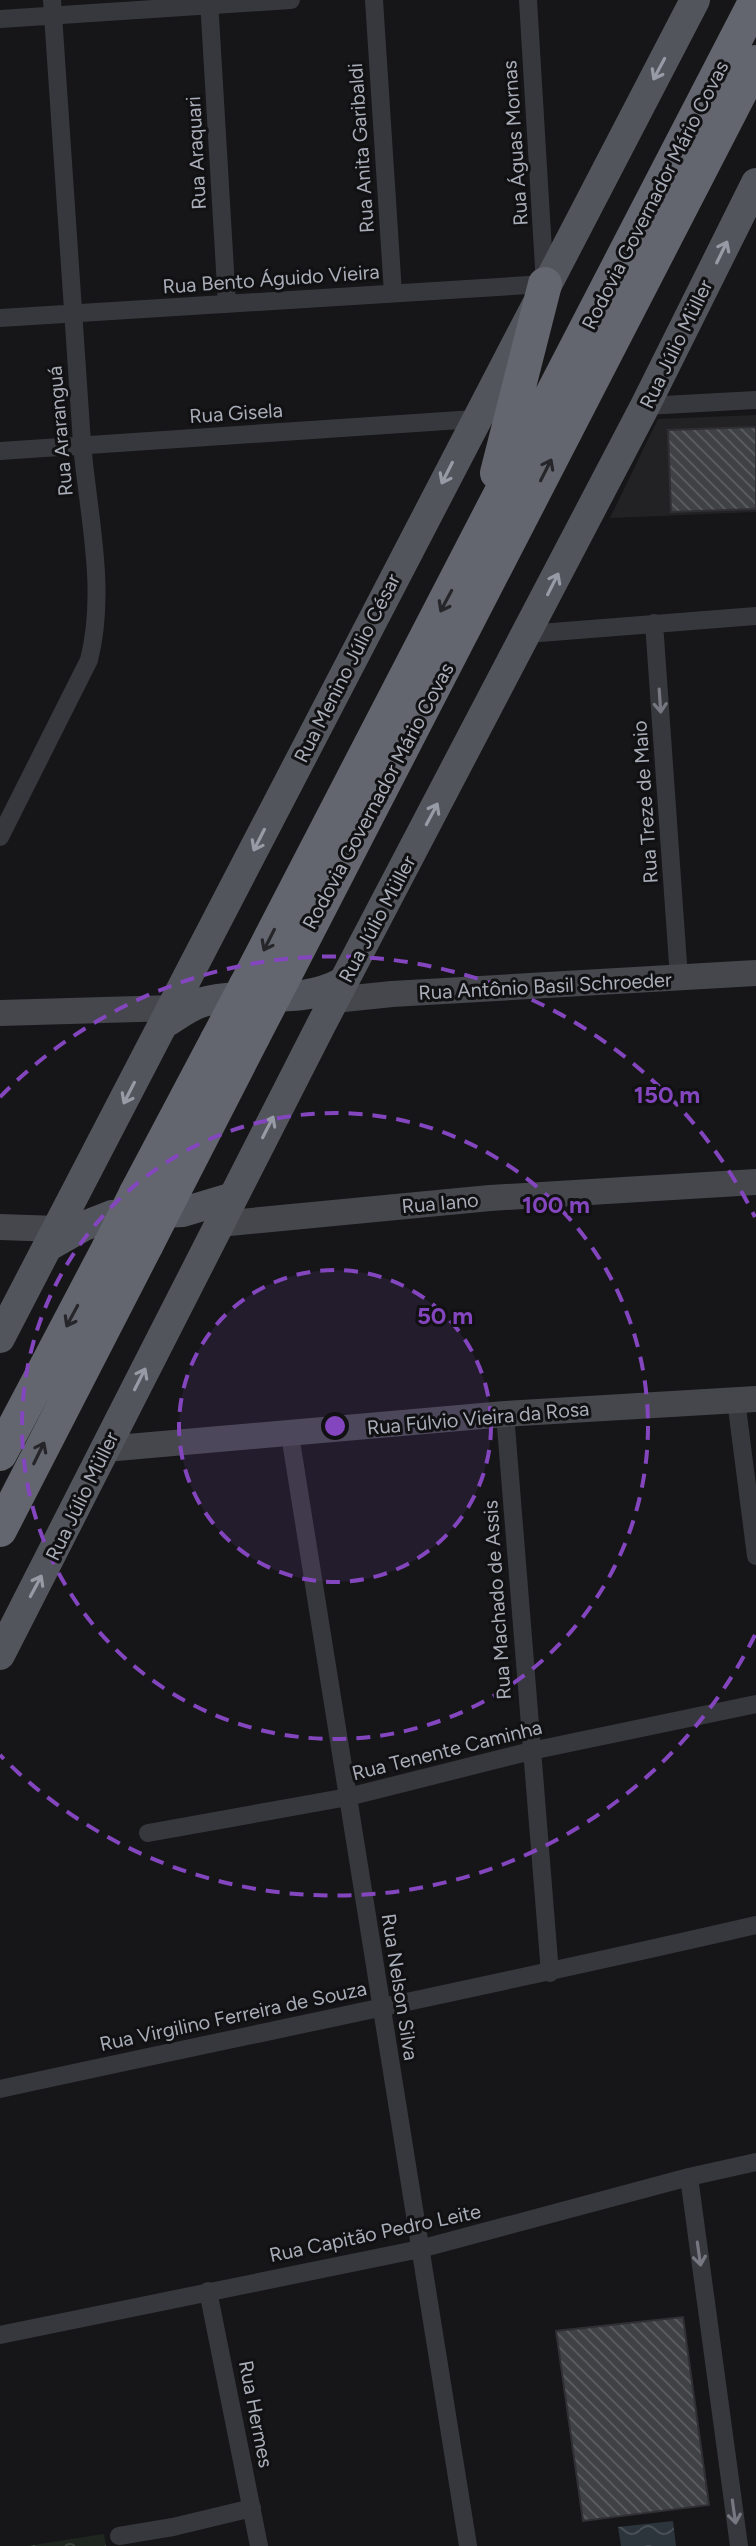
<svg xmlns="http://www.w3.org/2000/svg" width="756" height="2546" viewBox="0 0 756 2546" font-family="Figtree,sans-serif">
<defs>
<pattern id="forest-crowns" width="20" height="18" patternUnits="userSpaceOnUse" patternTransform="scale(2)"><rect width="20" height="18" fill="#1e261f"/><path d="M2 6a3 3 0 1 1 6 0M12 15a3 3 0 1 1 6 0" fill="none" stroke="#3c433d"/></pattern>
<pattern id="water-waves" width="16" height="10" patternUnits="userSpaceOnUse" patternTransform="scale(2)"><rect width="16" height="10" fill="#2c353c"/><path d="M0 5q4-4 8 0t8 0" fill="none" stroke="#485056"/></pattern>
<pattern id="building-back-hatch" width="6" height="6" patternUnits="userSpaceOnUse" patternTransform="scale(2)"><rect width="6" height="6" fill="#404145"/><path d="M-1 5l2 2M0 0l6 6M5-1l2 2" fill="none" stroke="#595a5e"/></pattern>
</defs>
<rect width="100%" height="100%" fill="#161618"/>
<path fill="#222225" d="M756,415V512L610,518L658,419Z"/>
<path fill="url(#forest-crowns)" d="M104,2534L106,2546H27Z"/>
<path fill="url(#water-waves)" d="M673,2521L676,2546H621L618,2527Z"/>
<path fill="url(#building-back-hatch)" stroke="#303034" stroke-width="2" d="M756,427V509L671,512L668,430Z
M683,2317L709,2505L583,2521L556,2331Z"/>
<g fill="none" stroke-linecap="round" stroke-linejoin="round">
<path stroke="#37383d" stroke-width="18" d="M209,0L227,304
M374,0L393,293
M0,19L291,0
M0,318L545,284L528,0
M645,406L756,400
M0,451L475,419
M654,623L679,978
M527,634L756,616
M0,837L89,660C107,589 88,515 82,443C71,296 62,148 52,0
M736,1400L756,1556
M505,1414L550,1973
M290,1435L468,2546
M148,1833L348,1797L531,1751L756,1704
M0,2089C252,2034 505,1983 756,1925
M689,2177L739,2546
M208,2291L259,2546
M0,2335L420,2249L689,2177L756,2162
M119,2536L173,2527L252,2508"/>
<path stroke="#45474d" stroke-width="26" d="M334,1000L392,994L756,973
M0,1013L173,1008
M219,1224L490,1198L756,1182
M0,1227L58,1229
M105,1449L505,1414L756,1399"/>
<path stroke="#53555c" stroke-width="30" d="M165,1023C177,1016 189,1006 203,1002C251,989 296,1008 343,982
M49,1246L84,1226L112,1215L183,1212L233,1197
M0,1338L695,0
M0,1655L322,1023L645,406L756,183"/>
<path stroke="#63666e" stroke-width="34" d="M497,473L545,284
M281,983L756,62
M246,985L756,0
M136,1193L217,1040
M172,1195L253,1037
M0,1454L109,1247
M0,1530L146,1246"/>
<path stroke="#63666e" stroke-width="34" d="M253,1037L281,983
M217,1040L246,985
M146,1246L172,1195
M109,1247L136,1193"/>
</g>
<defs><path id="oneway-shaft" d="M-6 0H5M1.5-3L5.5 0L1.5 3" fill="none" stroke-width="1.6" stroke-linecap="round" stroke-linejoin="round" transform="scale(2)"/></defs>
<g stroke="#979ba6">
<use href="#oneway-shaft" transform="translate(659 69) rotate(118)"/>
<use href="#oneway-shaft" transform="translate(722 252) rotate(-64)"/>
<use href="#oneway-shaft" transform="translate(447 473) rotate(117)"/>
<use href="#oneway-shaft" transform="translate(553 584) rotate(-63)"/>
<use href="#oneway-shaft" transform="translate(432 814) rotate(-62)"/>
<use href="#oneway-shaft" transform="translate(259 840) rotate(117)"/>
<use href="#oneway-shaft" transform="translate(129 1093) rotate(117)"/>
<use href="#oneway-shaft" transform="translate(268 1127) rotate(-63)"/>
<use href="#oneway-shaft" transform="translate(140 1379) rotate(-63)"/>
<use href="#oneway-shaft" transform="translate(36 1586) rotate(-62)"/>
</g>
<g stroke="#26262a">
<use href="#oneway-shaft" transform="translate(546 470) rotate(-63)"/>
<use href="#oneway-shaft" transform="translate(446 601) rotate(118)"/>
<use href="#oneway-shaft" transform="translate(269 940) rotate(117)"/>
<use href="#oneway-shaft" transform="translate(72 1316) rotate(118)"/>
<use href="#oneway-shaft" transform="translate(39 1453) rotate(-64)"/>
</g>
<g stroke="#757881">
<use href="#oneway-shaft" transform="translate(660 701) rotate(86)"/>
<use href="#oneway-shaft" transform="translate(699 2254) rotate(82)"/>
<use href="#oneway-shaft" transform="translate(734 2512) rotate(82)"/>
</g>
<circle cx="335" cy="1426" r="156" fill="#8446be" fill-opacity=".12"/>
<g fill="none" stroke="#8446be" stroke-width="4" stroke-dasharray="14 10">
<circle cx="335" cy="1426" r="156"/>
<circle cx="335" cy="1426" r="313"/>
<path d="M755 1635A469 469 0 0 1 0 1755M0 1097A469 469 0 0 1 755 1217"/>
</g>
<g text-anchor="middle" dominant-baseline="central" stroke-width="6" stroke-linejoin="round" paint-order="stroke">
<g font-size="20" fill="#a8adb8" stroke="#111113">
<text transform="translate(515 143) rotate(-94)">Rua Águas Mornas</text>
<text transform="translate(361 148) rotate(-94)">Rua Anita Garibaldi</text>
<text transform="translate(196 153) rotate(-93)">Rua Araquari</text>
<text transform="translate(655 195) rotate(-63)">Rodovia Governador Mário Covas</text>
<text transform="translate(271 279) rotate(-4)">Rua Bento Águido Vieira</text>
<text transform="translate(676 344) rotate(-64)">Rua Júlio Müller</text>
<text transform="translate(236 413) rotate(-4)">Rua Gisela</text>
<text transform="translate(60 431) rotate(-95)">Rua Araranguá</text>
<text transform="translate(347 668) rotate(-63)">Rua Menino Júlio César</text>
<text transform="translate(378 796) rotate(-62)">Rodovia Governador Mário Covas</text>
<text transform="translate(645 802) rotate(-94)">Rua Treze de Maio</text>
<text transform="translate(377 919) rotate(-62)">Rua Júlio Müller</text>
<text transform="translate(545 986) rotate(-3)">Rua Antônio Basil Schroeder</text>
<text transform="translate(440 1203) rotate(-5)">Rua Iano</text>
<text transform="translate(478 1418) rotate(-5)">Rua Fúlvio Vieira da Rosa</text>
<text transform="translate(82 1496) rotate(-64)">Rua Júlio Müller</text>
<text transform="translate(497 1600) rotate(-94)">Rua Machado de Assis</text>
<text transform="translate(447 1750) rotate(-14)">Rua Tenente Caminha</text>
<text transform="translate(400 1987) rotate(81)">Rua Nelson Silva</text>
<text transform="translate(233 2016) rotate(-12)">Rua Virgilino Ferreira de Souza</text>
<text transform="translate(375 2233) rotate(-12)">Rua Capitão Pedro Leite</text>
<text transform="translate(256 2414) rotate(79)">Rua Hermes</text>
</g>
</g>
<circle cx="335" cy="1426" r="12" fill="#8446be" stroke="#111113" stroke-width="4"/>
<g font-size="24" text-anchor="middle" font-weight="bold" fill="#8446be" stroke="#111113" stroke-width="6" stroke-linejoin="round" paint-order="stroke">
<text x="667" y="1103">150 m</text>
<text x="556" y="1213">100 m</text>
<text x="445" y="1324">50 m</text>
</g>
</svg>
